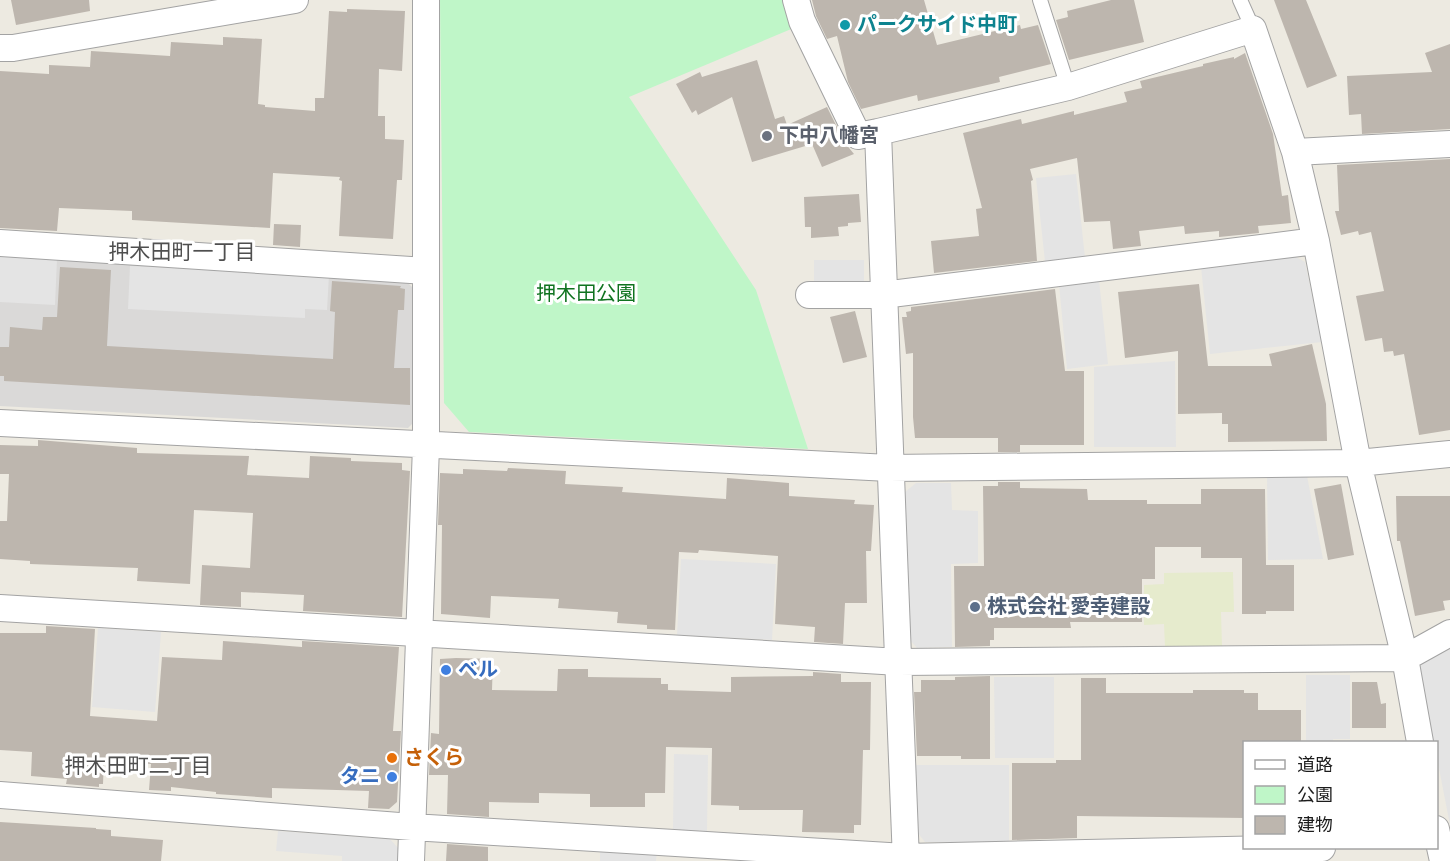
<svg xmlns="http://www.w3.org/2000/svg" width="1450" height="861" viewBox="0 0 1450 861" font-family="'Sofia Sans Condensed','Noto Sans JP',sans-serif">
<rect width="100%" height="100%" fill="#edeae1"/>
<path fill="#dad9d8" d="M0,255L405,280L413,288L414,422L408,428L0,406Z"/>
<path fill="#e6ebcd" d="M1233,572L1234,612H1221L1222,646L1165,647L1164,624L1144,625V585L1164,584V573Z"/>
<path fill="#bff6c8" d="M440,0H788L796,27L629,97L756,290L808,449L469,432L444,403Z"/>
<path fill="#e4e4e4" d="M1076,174L1085,258L1045,262L1036,178Z
M0,256L57,259L55,305L0,302Z
M1296,257L1305,262L1322,342L1210,354L1201,267Z
M814,260H864V281L814,282Z
M130,266L329,275L327,310L305,309V318L128,309Z
M1099,280L1108,364L1067,369L1059,284Z
M1175,361L1176,447H1094V367Z
M1267,476H1307L1323,559L1268,560Z
M916,483H951L952,510L978,511V563L951,564L952,647L917,648L910,640L905,492Z
M681,559L776,564L772,640L677,635Z
M98,628L161,632L155,712L92,707Z
M1450,649V825L1437,758L1436,742H1433L1418,671L1422,662Z
M1306,675H1350V739H1333V742H1306Z
M994,677H1054V758H995Z
M674,754L708,755L707,831L673,830Z
M913,765H1009V842H925L917,832Z
M278,831L390,839L398,848V861H342V856L276,851Z
M600,849L657,852L656,861H600Z"/>
<path fill="#bdb6ae" d="M11,0H89L90,11L16,25Z
M812,0H924L937,45L1020,25L1021,29L1038,25L1051,64L999,77L1000,82L918,101L917,95L861,109L848,82L837,36L827,39L816,16Z
M1111,0H1134L1144,42L1069,60L1056,20L1068,17L1067,11Z
M1274,0H1306L1337,76L1307,88Z
M347,9L405,11L402,71L379,69L378,116H385V139L404,140L402,180H397L393,239L339,236L342,181L339,180L340,177L273,173L270,228L132,220V211L59,208L57,231L0,228V71L49,74V65L90,67L91,51L170,56L171,42L223,45V37L262,39L258,104L265,105V107L315,111V98H324L329,11L347,12Z
M1450,44V129L1362,134L1361,114L1349,115L1347,76L1432,72L1425,53Z
M1245,53L1273,134L1282,196L1288,195L1291,223L1258,226L1259,233L1219,237V231L1185,234L1184,226L1139,231L1141,246L1113,249L1110,221L1084,222L1077,158L1030,169L1033,180L1031,181L1037,261L934,273L931,241L979,236L976,209L982,208L963,133L1021,119L1022,124L1074,111V115L1127,102L1124,92L1142,88L1140,81L1203,66V64L1234,57V59Z
M757,60L775,119L784,116L787,125L827,107L845,143L854,154L822,167L812,144L752,162L732,97L698,115L696,110L692,113L676,84L700,72L702,77Z
M1450,159V430L1419,435L1404,354L1394,356L1393,351L1384,352L1382,338L1365,341L1356,296L1384,291L1371,232L1359,235L1358,231L1341,235L1335,211H1339L1337,165Z
M859,194L861,222L848,223V226L838,227L839,236L811,238V227H805L804,197Z
M274,224L301,225L300,247L273,245Z
M60,267L111,270L107,346L333,359L335,312L330,311L332,281L401,286L400,288L405,289L404,310H398L394,368H410V405L4,381V376H0V347H9L10,327L42,330L43,317H57Z
M1199,284L1208,366H1272L1269,354L1312,344L1326,404L1327,441L1228,442V424H1222V413L1178,414V351L1125,358L1118,292Z
M1055,289L1065,371H1084V445H1020V452H998V438H915L913,417V353L906,354L902,317H907L906,312L911,311V307Z
M855,311L867,357L843,363L830,317Z
M38,440L137,448V453L249,456L247,475L309,478L310,456L351,458V461L402,463V470L410,471L402,617L303,611L304,595L241,592V607L200,605L202,565L250,568L253,513L194,510L190,584L137,581L138,568L30,564V561L0,559V521H7L9,474H0V445L38,446Z
M508,468L566,471L565,484L623,487L622,492L726,499L727,478L789,483V496L855,500L854,504L874,505L871,551H866L867,603H845L843,644L814,642L815,627L775,624L778,556L699,550L698,553L679,552L675,630L647,629V625L617,623L618,612L558,608L559,599L491,596L490,618L441,614L442,525H438L440,473L463,474V469L507,471Z
M998,482H1020V488L1087,489L1088,500H1147V504H1201V489H1265L1266,563V565H1294V611H1266V614H1242V558H1201V547H1155V579H1142V622H1070L1071,628H994V640H990V646L955,647L954,566H984L983,486H998Z
M1341,484L1354,555L1328,560L1314,489Z
M1396,496H1450V600L1443,601L1445,610L1415,616L1400,541H1397Z
M46,626L95,629L90,716L157,721L162,657L222,660L223,641L302,647V641L399,647L393,731H401L397,802L389,809L368,808L369,791L272,788V798L216,794V792L171,787V791L149,790L151,764L104,760L103,784H99V787L66,784L67,779L31,776L32,752L0,750V633H46Z
M456,658L493,659L492,690L557,691L558,669H588V677L661,678V684H668V690L731,692V677L813,676V672L841,674V682H871L870,750H863L861,825H854V833L802,832L803,810H739V806L711,805L712,748L666,747L665,793H645V807H590V794L539,793V803L489,802V817L447,814L448,775H429L431,733L439,734L440,659Z
M990,676V759H961V756H917L914,692H921V680H955V677Z
M1081,678H1106V693H1193V690H1244V693H1258V710H1301V742H1245V818L1077,816V838L1012,840V763H1056V760H1081Z
M1352,682H1377L1381,704L1386,703V728H1352Z
M0,822L96,828V829L111,830V836L163,840L161,861H0Z
M447,844L488,847V861H446Z"/>
<g fill="none" stroke-linecap="round" stroke-linejoin="round">
<g stroke="#a3a3a3" stroke-width="16">
<path id="service" d="M1040,0L1068,87
M1240,0L1253,29"/>
</g>
<g stroke="#a3a3a3" stroke-width="28">
<path id="minor" d="M796,0L802,21L858,136L878,132C886,375 897,618 906,861
M0,48H13L295,0
M878,132L1068,87L1253,29L1295,152L1316,241L1358,463L1405,658L1420,742
M1295,152L1450,144
M0,243L426,271
M809,295H883L1316,241
M0,423L889,468L1358,463L1450,454
M0,608L899,662L1405,658L1450,633
M0,795L412,827L905,857L1322,848
M1436,829L1443,861
M411,861L426,446V0"/>
</g>
<use href="#service" stroke="#fff" stroke-width="14"/>
<use href="#minor" stroke="#fff" stroke-width="26"/>
</g>
<circle fill="#0f9aa8" stroke="#fff" stroke-width="2" cx="845" cy="25" r="6"/>
<circle fill="#6b7280" stroke="#fff" stroke-width="2" cx="767" cy="136" r="6"/>
<circle fill="#5c6f8a" stroke="#fff" stroke-width="2" cx="975" cy="607" r="6"/>
<g fill="#3f7fe0" stroke="#fff" stroke-width="2">
<circle cx="446" cy="670" r="6"/>
<circle cx="392" cy="777" r="6"/>
</g>
<circle fill="#e8710a" stroke="#fff" stroke-width="2" cx="392" cy="758" r="6"/>
<g text-anchor="middle" dominant-baseline="central" stroke-width="6" stroke-linejoin="round" paint-order="stroke">
<g font-size="20" font-weight="bold" fill="#0d838f" stroke="#fff" text-anchor="start">
<text x="857" y="25">パークサイド中町</text>
</g>
<g font-size="20" font-weight="bold" fill="#5b616d" stroke="#fff" text-anchor="start">
<text x="779" y="136">下中八幡宮</text>
</g>
<g font-size="20" fill="#107320" stroke="#fff">
<text x="586" y="294">押木田公園</text>
</g>
<g font-size="20" font-weight="bold" fill="#4e5e75" stroke="#fff" text-anchor="start">
<text x="987" y="607">株式会社 愛幸建設</text>
</g>
<g font-size="20" font-weight="bold" fill="#366cbe" stroke="#fff" text-anchor="start">
<text x="458" y="670">ベル</text>
<text x="380" y="777" text-anchor="end">タニ</text>
</g>
<g font-size="20" font-weight="bold" fill="#c56008" stroke="#fff" text-anchor="start">
<text x="404" y="758">さくら</text>
</g>
<g font-size="21" fill="#4f4f4f" stroke="#fff">
<text x="182" y="252">押木田町一丁目</text>
<text x="138" y="766">押木田町二丁目</text>
</g>
</g>
<rect x="1243" y="741" width="195" height="108" fill="#ffffff" stroke="#a4a4a4" stroke-width="1.5"/>
<rect x="1255" y="760" width="30" height="9" fill="#ffffff" stroke="#a4a4a4" stroke-width="1.5"/>
<text x="1297" y="771" font-size="18" fill="#1c1c1c">道路</text>
<rect x="1255" y="786" width="30" height="18" fill="#bff6c8" stroke="#a4a4a4" stroke-width="1.5"/>
<text x="1297" y="801" font-size="18" fill="#1c1c1c">公園</text>
<rect x="1255" y="816" width="30" height="18" fill="#bdb6ae" stroke="#a4a4a4" stroke-width="1.5"/>
<text x="1297" y="831" font-size="18" fill="#1c1c1c">建物</text>
</svg>
